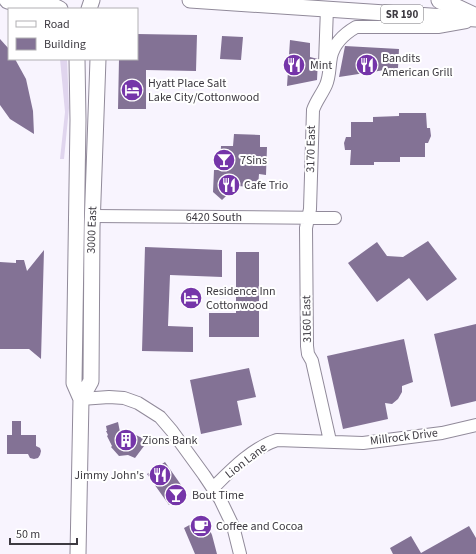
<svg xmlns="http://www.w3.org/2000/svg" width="476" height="554" viewBox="0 0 476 554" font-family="'Source Sans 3',sans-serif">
<rect width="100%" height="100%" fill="#f8f4fe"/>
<path fill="#e0d5ee" d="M60,59H67L69,108L64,159H60L65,112Z"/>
<path fill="#837295" d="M137,34L197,35L196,71L146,70V109H118L119,59H137Z
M222,36L243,37L241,60L220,59Z
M0,39L9,49V59H15L26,79L33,111L34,134L10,119L0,105Z
M290,40L310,43V57L318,59L317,80L287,86Z
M345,46L399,49L398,68L339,77Z
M399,113H426L427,128H430L431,136L428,143H425V157H400V162H374V165H350L351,150H345L344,143L346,137H351V122H373V117L399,116Z
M234,134L260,135V147H267L266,175L259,174L258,187L236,186L222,200L213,192L214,170H220L221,146H233Z
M428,241L457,279L427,301L409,278L377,302L348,263L377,242L387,256L403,257Z
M145,247L222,250V277L170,275L168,326L193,327V352L142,351Z
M44,250L41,359L29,349H0V262L16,263V260H24L27,271Z
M236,252H259V337H209V313H236Z
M476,324V401L451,407L434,334Z
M404,339L413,382L402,386V392L398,399L392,404L385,403L388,419L343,429L327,356Z
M249,368L256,397L237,401L242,425L201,434L190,380Z
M12,421H21V435H36V446L40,448L41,451L40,455L38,458L34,459L30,458L28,454H7V435H12Z
M118,422L120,432L134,434L144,439L141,443L144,446L135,458L128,455L119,456L111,447L112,446L107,436L108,435L106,431H107L106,426Z
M165,462L186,492L169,505L147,474Z
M204,517L212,535L217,554H195L184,528Z
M469,526L476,538V554H393L390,548L411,536L421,553Z"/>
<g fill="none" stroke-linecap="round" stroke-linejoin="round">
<g stroke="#918a9a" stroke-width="14">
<path id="minor" d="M325,63L327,8
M93,216L335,218
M81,399L109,397L124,398L138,403L160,417L172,431L204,475L220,499L233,526L240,554
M330,441L312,361L308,354L307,346L306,228L310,209L313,110C316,101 322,94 326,85C330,76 329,67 331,57C334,43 344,34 356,27H438L466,22
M213,488C231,470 252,448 277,440L363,443L442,433L476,425"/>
</g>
<g stroke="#918a9a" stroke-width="17">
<path id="major" d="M42,0L60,9
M190,0L476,19
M89,9L92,0
M77,59L78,120L74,383L81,399L78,554
M81,399L91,381L92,227L98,59"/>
</g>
<g stroke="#918a9a" stroke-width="19">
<path id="highway" d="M8,0L42,9
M440,0L476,17"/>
</g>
<use href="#minor" stroke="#fff" stroke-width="12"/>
<use href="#major" stroke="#fff" stroke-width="15"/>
<use href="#highway" stroke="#fff" stroke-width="17"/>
</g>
<defs>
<g id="restaurant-disc" transform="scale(1.15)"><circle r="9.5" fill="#7535a9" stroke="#fff"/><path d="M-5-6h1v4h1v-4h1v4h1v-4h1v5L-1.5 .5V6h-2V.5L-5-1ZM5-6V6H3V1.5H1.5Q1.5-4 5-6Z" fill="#fff"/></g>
<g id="hotel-disc" transform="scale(1.15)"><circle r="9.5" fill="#7535a9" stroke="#fff"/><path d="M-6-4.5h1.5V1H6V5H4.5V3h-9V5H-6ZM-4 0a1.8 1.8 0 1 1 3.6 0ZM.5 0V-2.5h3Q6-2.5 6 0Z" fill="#fff"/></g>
<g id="bar-disc" transform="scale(1.15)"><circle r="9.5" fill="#7535a9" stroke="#fff"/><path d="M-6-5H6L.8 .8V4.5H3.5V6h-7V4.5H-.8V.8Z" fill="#fff"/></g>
<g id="building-disc" transform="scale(1.15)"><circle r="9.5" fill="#7535a9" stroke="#fff"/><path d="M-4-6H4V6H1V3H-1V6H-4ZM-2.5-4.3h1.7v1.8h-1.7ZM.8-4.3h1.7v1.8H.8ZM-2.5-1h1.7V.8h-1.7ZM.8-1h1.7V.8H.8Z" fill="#fff"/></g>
<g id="cafe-disc" transform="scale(1.15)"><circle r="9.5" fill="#7535a9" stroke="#fff"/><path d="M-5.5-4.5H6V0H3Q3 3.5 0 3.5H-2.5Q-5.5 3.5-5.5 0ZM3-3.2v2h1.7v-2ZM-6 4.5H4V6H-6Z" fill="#fff"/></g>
</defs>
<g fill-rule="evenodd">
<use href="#restaurant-disc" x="294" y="65"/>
<use href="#restaurant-disc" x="367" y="65"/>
<use href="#hotel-disc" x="132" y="90"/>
<use href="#bar-disc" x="224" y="160"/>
<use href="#restaurant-disc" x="229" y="185"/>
<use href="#hotel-disc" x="191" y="298"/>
<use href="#building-disc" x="126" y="440"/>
<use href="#restaurant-disc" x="160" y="475"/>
<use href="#bar-disc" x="176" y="495"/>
<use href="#cafe-disc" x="201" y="526"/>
</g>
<g text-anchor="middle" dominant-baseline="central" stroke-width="4" stroke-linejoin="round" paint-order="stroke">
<rect fill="#fff" stroke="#77757a" stroke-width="1" x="381" y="5" width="42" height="18" rx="3"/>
<g font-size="11" font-weight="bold" fill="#3d3a41">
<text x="402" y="14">SR 190</text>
</g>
<g font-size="12" fill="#3d3a41" stroke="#fff" text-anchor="start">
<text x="382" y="58">Bandits<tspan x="382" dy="14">American Grill</tspan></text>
<text x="310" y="65">Mint</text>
<text x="148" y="83">Hyatt Place Salt<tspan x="148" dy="14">Lake City/Cottonwood</tspan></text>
<text x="240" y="160">7Sins</text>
<text x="244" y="185">Cafe Trio</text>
<text x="206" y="291">Residence Inn<tspan x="206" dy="14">Cottonwood</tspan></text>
<text x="142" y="440">Zions Bank</text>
<text x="144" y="475" text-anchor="end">Jimmy John's</text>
<text x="192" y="495">Bout Time</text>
<text x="216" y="526">Coffee and Cocoa</text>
</g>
<g font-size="12" fill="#3d3a41" stroke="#fff">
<text transform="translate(311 149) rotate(-89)">3170 East</text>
<text x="214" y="217">6420 South</text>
<text transform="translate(92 230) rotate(-88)">3000 East</text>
<text transform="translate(307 319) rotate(-91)">3160 East</text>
<text transform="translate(404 437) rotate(-7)">Millrock Drive</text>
<text transform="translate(246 461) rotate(-38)">Lion Lane</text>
</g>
</g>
<rect x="8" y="8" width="130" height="52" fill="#ffffff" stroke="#b1b0b3"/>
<rect x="16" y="21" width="20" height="6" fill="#ffffff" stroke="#b1b0b3"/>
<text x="44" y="28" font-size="12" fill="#3d3a41">Road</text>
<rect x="16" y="38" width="20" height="12" fill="#837295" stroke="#b1b0b3"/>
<text x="44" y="48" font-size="12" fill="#3d3a41">Building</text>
<path d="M10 538v6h67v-6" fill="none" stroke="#3d3a41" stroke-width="2"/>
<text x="16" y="538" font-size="12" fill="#3d3a41" stroke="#ffffff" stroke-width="3" paint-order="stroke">50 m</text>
</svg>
